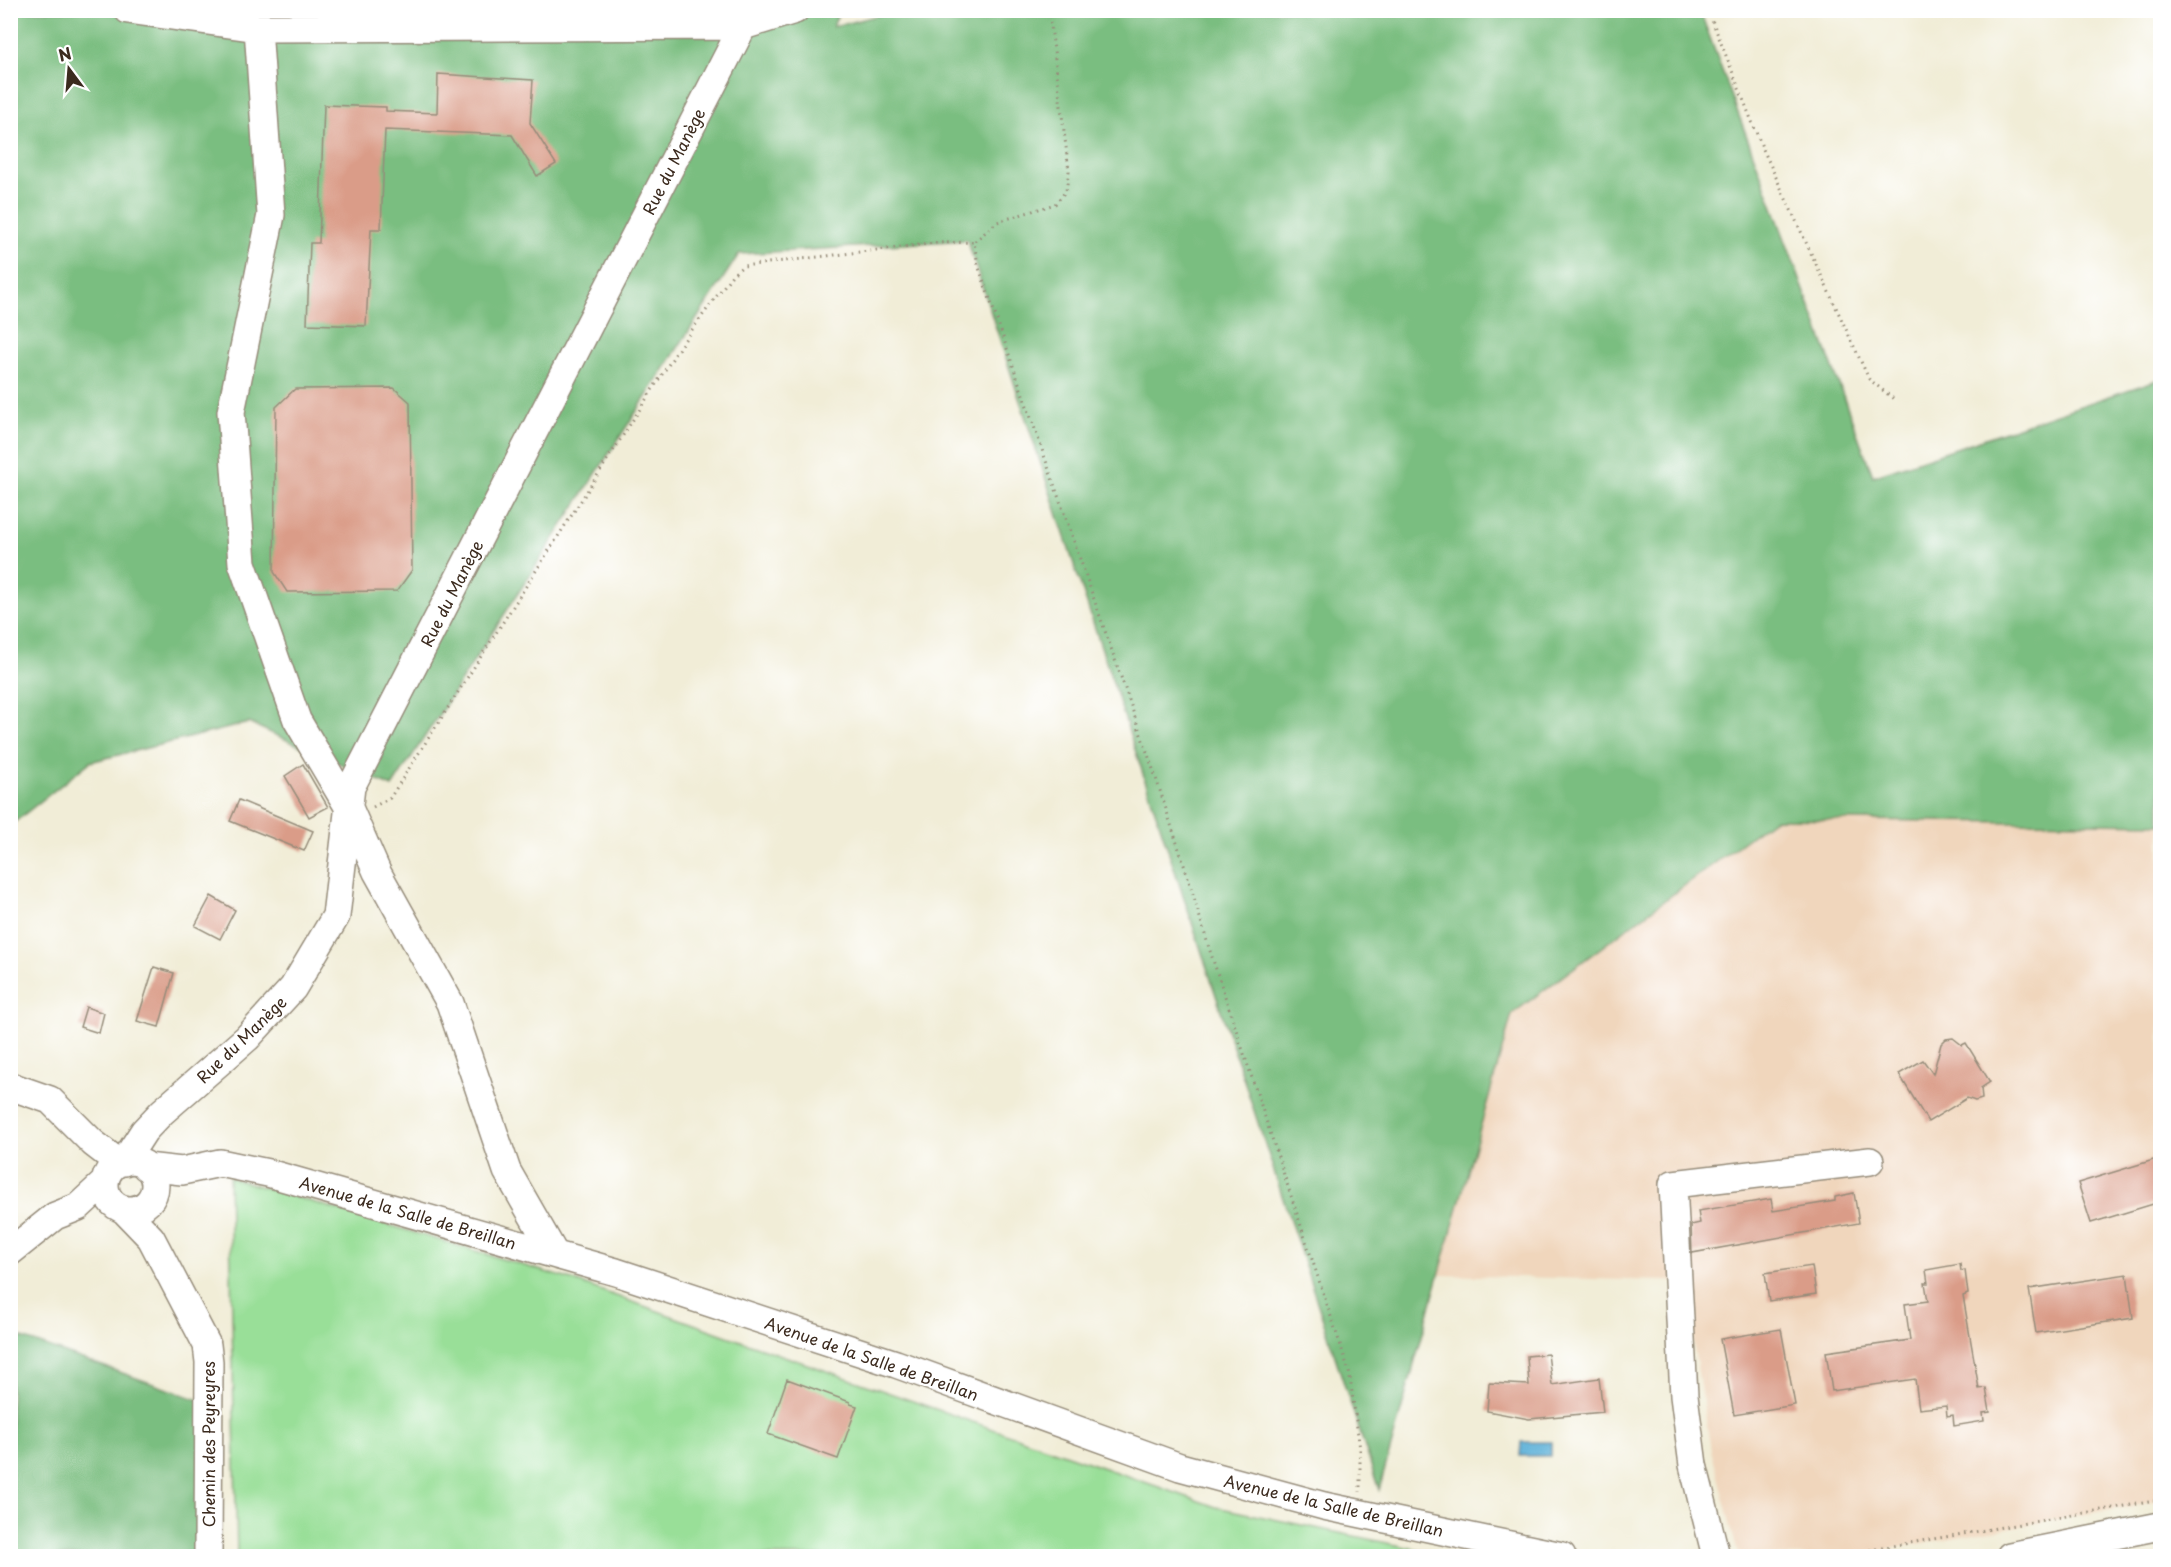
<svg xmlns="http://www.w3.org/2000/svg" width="2171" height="1567" viewBox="0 0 2171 1567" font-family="'Playpen Sans',sans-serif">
<rect width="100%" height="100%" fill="#fff"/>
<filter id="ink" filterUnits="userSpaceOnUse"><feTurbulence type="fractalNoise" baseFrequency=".0167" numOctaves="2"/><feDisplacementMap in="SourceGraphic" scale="12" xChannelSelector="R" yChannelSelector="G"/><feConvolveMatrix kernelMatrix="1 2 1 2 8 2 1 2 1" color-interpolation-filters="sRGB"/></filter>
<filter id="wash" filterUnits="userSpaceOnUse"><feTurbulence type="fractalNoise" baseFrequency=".008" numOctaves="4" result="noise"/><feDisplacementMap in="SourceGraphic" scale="24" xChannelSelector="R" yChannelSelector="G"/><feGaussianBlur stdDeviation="1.35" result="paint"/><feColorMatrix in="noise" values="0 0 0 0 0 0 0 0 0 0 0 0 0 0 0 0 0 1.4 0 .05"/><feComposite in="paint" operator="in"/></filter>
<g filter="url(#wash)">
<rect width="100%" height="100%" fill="#f1edd7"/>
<path fill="#f0d6bc" d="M1774,819L2160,824V1501L1850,1556H1783L1738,1553L1711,1450L1693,1342L1692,1279L1666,1281L1439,1275L1512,1014Z"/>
<path fill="#99df98" stroke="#6a845b" stroke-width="1.5" d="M229,1177L569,1279L741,1341L1216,1507L1449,1556H237Z"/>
<path fill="#7abe80" stroke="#5a744f" stroke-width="1.5" d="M898,10L1700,11L1873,476L2160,379V824L1774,819L1512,1014L1379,1490L967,240L739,254L392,787L249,723L90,762L11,825V11H839L833,27Z
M11,1334L205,1402L204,1556H11Z"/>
<path fill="#5cb0d8" stroke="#4c6d7b" stroke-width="1.5" d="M1521,1442H1551V1456H1520Z"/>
<g id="blocks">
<path fill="#da9c88" d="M438,74L533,80L530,123L556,164L537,176L512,135L385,130L381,229H371L366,326L307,324L310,243H319L324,105L386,107V111L437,113Z
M394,388L410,402L412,570L397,591L287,592L274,572L276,407L295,389Z
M303,764L328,807L309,817L285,776Z
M239,800L313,831L304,851L230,821Z
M211,896L235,910L220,939L195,926Z
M154,967L174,973L159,1027L137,1021Z
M86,1007L104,1013L99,1033L80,1027Z
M1953,1038L1962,1045L1966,1043L1990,1082L1981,1088L1982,1099L1975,1101L1967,1098L1928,1122L1899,1074L1923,1060L1933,1074L1941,1044L1946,1039Z
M2160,1158V1202L2091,1223L2078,1183Z
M1854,1193L1859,1223L1692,1253L1691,1225L1700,1223L1698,1211L1771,1199L1773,1211L1835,1201V1197Z
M1960,1264L1961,1271L1965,1270L1968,1294L1963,1296L1979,1389L1986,1388L1990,1412L1983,1413L1984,1421L1954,1426L1953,1415L1947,1416L1946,1406L1919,1409L1915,1379L1832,1391L1826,1352L1910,1340L1905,1304L1928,1301L1925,1283H1928L1926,1270Z
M1812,1266L1816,1294L1769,1301L1765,1273Z
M2127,1274L2133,1318L2036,1333L2029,1289Z
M1781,1329L1795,1405L1734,1415L1720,1339Z
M1548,1354L1552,1385L1599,1378L1603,1412L1529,1419L1487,1411L1489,1383L1529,1385L1527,1356Z
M787,1379L850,1402V1404L857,1406L838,1459L768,1434Z"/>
</g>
</g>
<g filter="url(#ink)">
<use href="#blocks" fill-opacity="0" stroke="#968c7a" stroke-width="1.5"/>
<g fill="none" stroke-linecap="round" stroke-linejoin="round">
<g stroke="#968c7a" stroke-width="30">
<path id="minor" d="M128,10L258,28L743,26L795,10
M258,28L271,215L231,412L242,563L297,720L349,808L377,872L450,1003L507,1171L554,1253
M10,1086L50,1100L93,1143L119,1163
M105 1185a25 25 0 1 1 50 0a25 25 0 1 1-50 0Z
M124,1162L144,1131L162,1112L247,1038L293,988L336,916L351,787L743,26
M146,1167L182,1171L220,1163L268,1173L616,1272L896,1364L1180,1467L1324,1506L1562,1556
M124,1210L151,1238L207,1345L209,1362L208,1556
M10,1252L55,1216L78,1207L105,1182
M1716,1556L1693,1465L1684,1396L1673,1184L1870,1161
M2010,1556L2160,1526"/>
</g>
<path stroke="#968c7a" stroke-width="3" stroke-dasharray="1.5 4.5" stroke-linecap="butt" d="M1049,10L1069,171L1066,191L1055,204L997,222L974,242L978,265L1155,775L1186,871L1209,948L1349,1371L1360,1449V1492
M1708,10L1762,147L1869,379L1896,401
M373,807L390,798L681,345L732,275L743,266L935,243L974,242
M1834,1556L2160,1500"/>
<use href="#minor" stroke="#fff" stroke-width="27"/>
</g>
</g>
<g text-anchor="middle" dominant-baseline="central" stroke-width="4.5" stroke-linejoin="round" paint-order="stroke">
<g font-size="16" fill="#3b2a1e" stroke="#fff">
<text transform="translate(673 161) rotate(-63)">Rue du Manège</text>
<text transform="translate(451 593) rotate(-63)">Rue du Manège</text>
<text transform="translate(241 1039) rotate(-44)">Rue du Manège</text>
<text transform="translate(408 1212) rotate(16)">Avenue de la Salle de Breillan</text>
<text transform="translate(872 1358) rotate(19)">Avenue de la Salle de Breillan</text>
<text transform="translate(208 1444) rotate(-90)">Chemin des Peyreyres</text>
<text transform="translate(1334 1505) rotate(13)">Avenue de la Salle de Breillan</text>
</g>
</g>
<rect width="2171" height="1567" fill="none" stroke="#fff" stroke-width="36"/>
<g transform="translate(69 69) rotate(344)" stroke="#ffffff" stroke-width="4.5" paint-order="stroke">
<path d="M0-4.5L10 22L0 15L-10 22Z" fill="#3b2a1e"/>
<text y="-9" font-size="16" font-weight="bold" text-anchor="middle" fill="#3b2a1e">N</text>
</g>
</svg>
